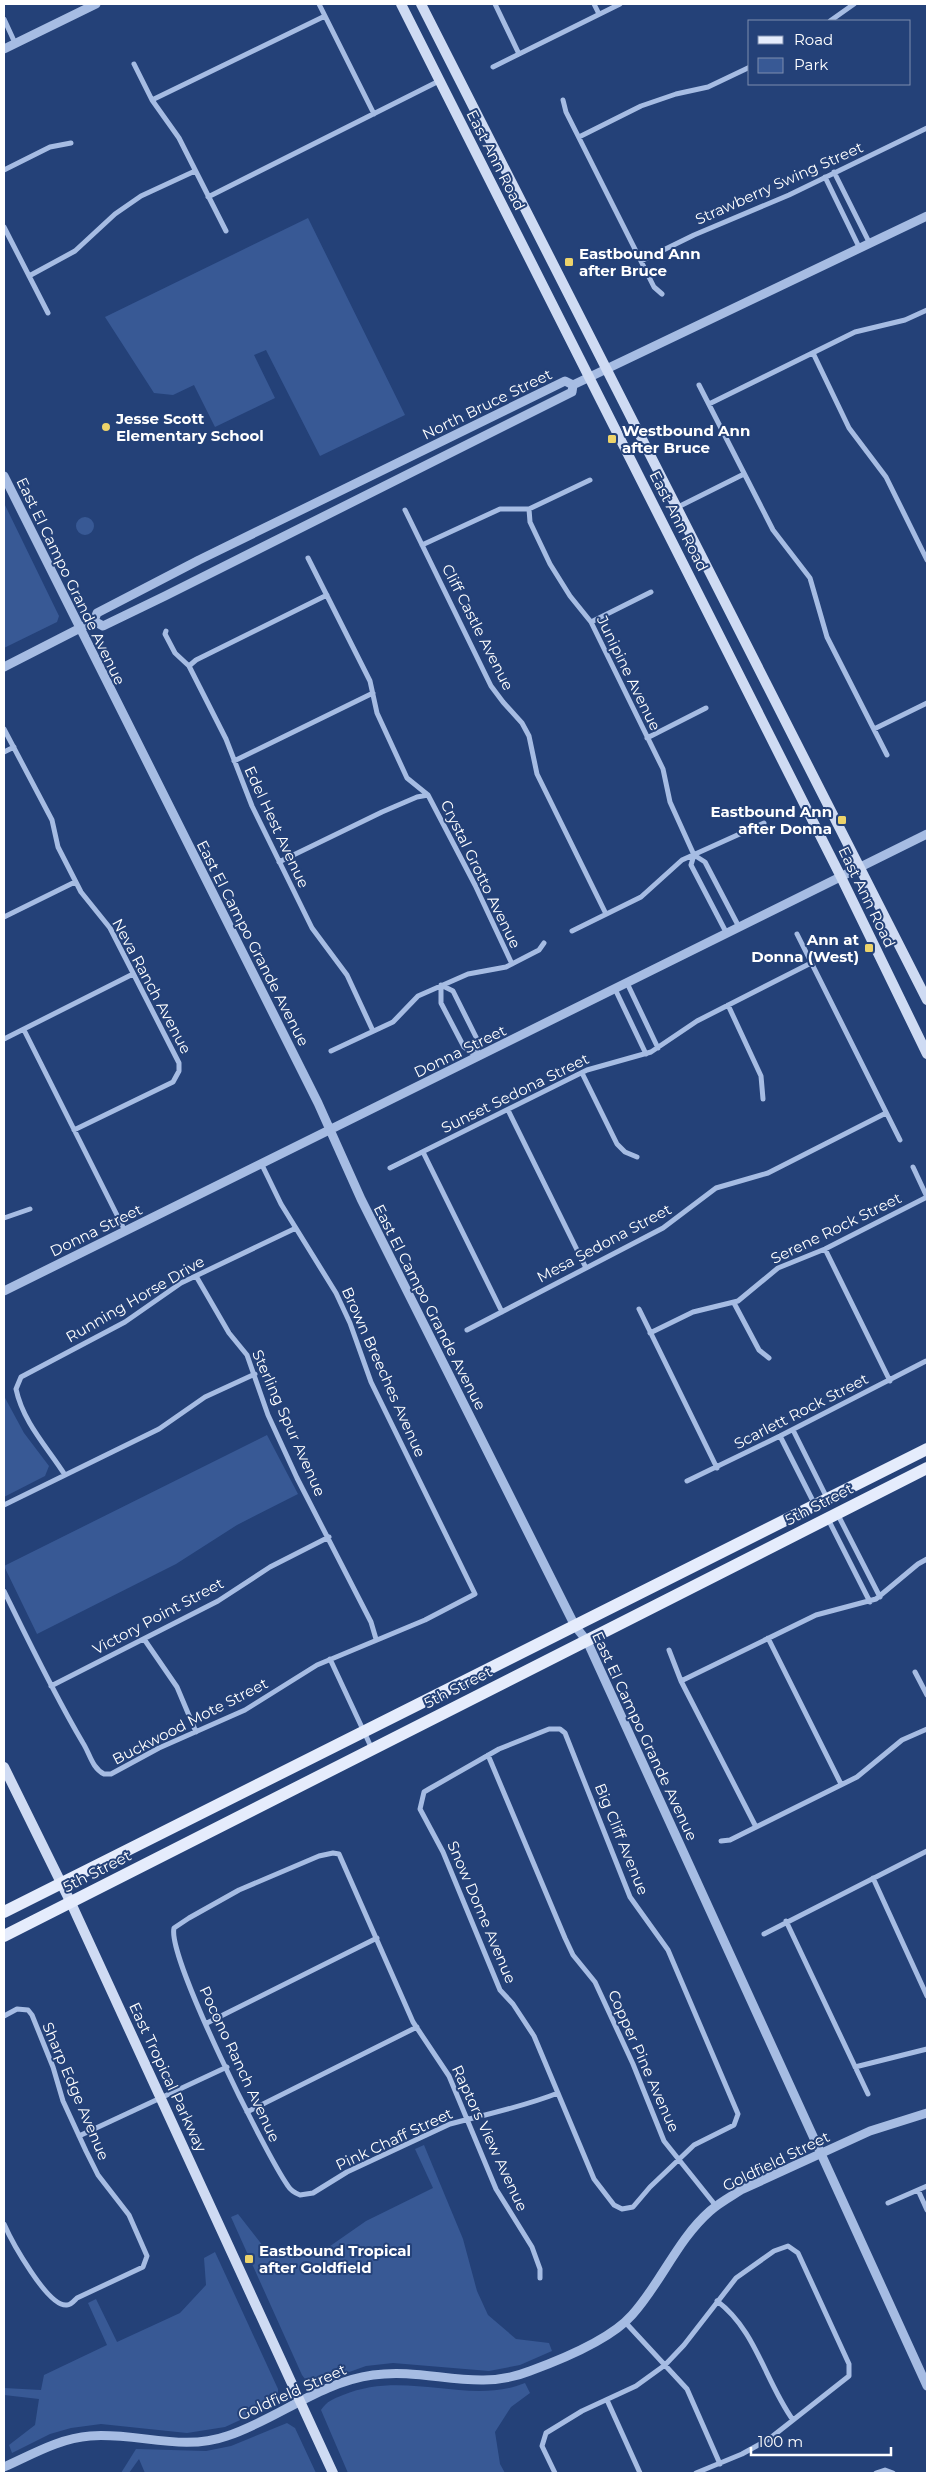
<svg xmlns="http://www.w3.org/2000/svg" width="931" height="2477" viewBox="0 0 931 2477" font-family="Montserrat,sans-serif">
<rect width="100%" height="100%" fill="#244178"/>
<path fill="#385995" d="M308,218L405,415L320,456L266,350L254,355L275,398L215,427L194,385L173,395L154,393L105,317Z
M4,503L59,616L57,622L4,648Z
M76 526a9 9 0 1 1 18 0a9 9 0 1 1-18 0Z
M4,1396L24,1433L49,1466L45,1476L4,1497Z
M267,1435L298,1494L237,1525L176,1564L37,1634L4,1566Z
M424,2145L463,2239L477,2291L488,2315L516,2339L549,2343L552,2351L520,2365L489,2371L393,2363L366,2366L313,2385L308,2383L302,2375L231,2217L238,2214L267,2251H323L366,2221L433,2188L415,2149Z
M215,2252L278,2389V2400L273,2405L225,2427L187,2433L101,2424L71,2428L50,2434L12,2453L9,2445L35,2425L39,2399L4,2395V2388L41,2390L44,2375L107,2345L88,2303L96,2299L117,2342L180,2313L206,2285L204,2258Z
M525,2383L530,2393L511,2407L495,2432L500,2464L505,2473H348L321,2410C327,2401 333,2399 343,2395C406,2369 468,2406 525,2383Z
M287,2423L295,2428L316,2473H145L139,2459L129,2473H121L136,2449L206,2451L231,2446Z"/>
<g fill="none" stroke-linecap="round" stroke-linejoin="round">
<path stroke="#a6bce3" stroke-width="5" d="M319,4L374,114
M495,4L519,54
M594,4L599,14
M4,19L15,43
M830,21L854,4
M134,64L152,100L179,138L226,231
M493,67L620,4
M152,100L325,16
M563,100L566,112L654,287L662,294
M579,137L641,106L676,94L708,87L750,67
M4,170L50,147L71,143
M834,172L870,244
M825,177L860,249
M208,197L439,81
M4,227L48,313
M641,261L694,235L789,195L927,128
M29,276L75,251L115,214L141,196L195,171
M813,353L849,428L886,477L927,560
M699,385L773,530L810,578L827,637L887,755
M709,404L855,332L905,320L927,310
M676,508L744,474
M529,509L530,522L550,564L570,596L591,622L663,769L670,802L694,855L691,865L727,934
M405,510L491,686L503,702L522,723L529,736L537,774L606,914
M422,545L500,509H529L590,480
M308,558L370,681L377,713L407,778L428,795L475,885L512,964
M591,622L651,592
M166,631L165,634L175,653L189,666L226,739L252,806L312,928L347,975L373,1031
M189,666L196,660L327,595
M4,729L52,820L58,847L81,892L110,928L179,1063V1071L173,1082L74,1130
M874,729L927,703
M647,738L706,708
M4,752L14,747
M234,761L373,693
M694,855L705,862L739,927
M279,862L382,812L417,797L428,795
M4,917L75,882
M572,931L641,897L682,860L764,823
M797,934L900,1140
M627,983L658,1048
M441,985L453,991L477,1039L478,1057L464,1047L441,1003Z
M615,989L646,1054
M728,1005L761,1076L763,1099
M24,1030L125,1231
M4,1039L133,974
M331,1051L393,1022L418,996L468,974L506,967L539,950L544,943
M582,1073L617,1144L625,1152L637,1157
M508,1110L586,1268
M423,1152L502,1312
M913,1167L927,1197
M390,1168L587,1070L651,1052L697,1021L811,963
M4,1218L30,1209
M825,1249L890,1381
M196,1276L229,1333L247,1355L268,1415L297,1478L371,1622L376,1639
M734,1303L759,1350L769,1358
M639,1309L717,1468
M467,1330L663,1228L716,1188L768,1173L886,1113
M650,1333L693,1312L738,1301L778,1268L825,1249L927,1197
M793,1430L828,1500
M780,1436L815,1505
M65,1475C47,1447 23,1422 16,1389L21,1377L125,1322L181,1283L296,1228
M687,1481L780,1436L926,1361
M4,1505L159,1429L205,1397L255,1374
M838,1515L880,1597
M828,1519L870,1602
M4,1591C29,1642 54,1694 83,1743C90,1754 92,1768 104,1774H111L159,1748L245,1710L317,1665L425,1620L475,1594L371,1382L350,1323L336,1293L281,1204L262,1165
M768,1638L841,1784
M144,1639L177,1687L196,1732
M669,1650L681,1681L756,1827
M330,1659L372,1749
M915,1672L927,1695
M681,1681L816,1615L876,1599L918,1564L927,1559
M51,1686L218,1601L270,1567L329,1537
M549,1729H560L565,1733L630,1897L668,1950L738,2114L734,2125L694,2145L650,2187L633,2207L622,2209L614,2205L594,2179L534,2036L513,2004L500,1990L443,1852L420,1809L424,1792L429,1789L499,1749Z
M488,1755L565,1938L573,1955L595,1982L633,2064L664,2141L716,2206
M721,1841L730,1840L857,1777L902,1740L927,1729
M873,1878L927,1996
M786,1921L868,2094
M764,1934L927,1851
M4,2016L17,2009L28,2010L32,2015L53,2067L63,2101L86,2151L98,2175L129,2215L147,2256L143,2267L77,2298C74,2301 71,2305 67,2305C48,2308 11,2240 4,2224
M207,2023L377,1938
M855,2067L927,2049
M247,2112L417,2027
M79,2136L227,2067
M918,2190L927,2210
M888,2203L927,2186
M540,2278V2269L532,2247L496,2189L449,2076L413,2022L339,1854L333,1853L319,1856L239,1890L189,1918L174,1928C167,1957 266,2155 288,2186C291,2191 295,2193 300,2195L313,2193L347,2172L450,2124C487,2114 523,2107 558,2093
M717,2301C756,2330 765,2381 793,2420
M625,2322L687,2389L720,2464
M607,2400L640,2473
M555,2473L542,2446L546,2433L582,2411L636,2386L665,2365L684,2345L736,2278L774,2251L788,2246L798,2253L849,2364V2376L769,2439L742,2454L696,2473
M876,2473L885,2470L893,2473"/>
<path stroke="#a6bce3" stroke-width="9" d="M4,49L96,4
M575,384L927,216
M4,476L318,1103L361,1199L575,1626L587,1641L927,2386
M4,667L94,621L97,613L199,560L565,381L573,385L572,392L165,596L103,626L94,621
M4,1291L927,834
M4,2467C31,2455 60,2438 90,2436C136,2432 182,2452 227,2436C276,2420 320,2382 373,2375C428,2367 475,2393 530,2371C560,2360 611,2339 632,2315C661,2283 677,2240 710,2211C719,2203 730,2197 741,2190L870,2131L927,2113"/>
<path stroke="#cfdbf3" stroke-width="10" d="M401,4L841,877L927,1054
M421,4L927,1000
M4,1767L71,1903L333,2473"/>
<path stroke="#e5ecfc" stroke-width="12" d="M4,1912L927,1449
M4,1936L927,1468"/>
</g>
<g fill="#edd36a" stroke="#244178" stroke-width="2">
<rect x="564" y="257" width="10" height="10" rx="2.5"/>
<circle cx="106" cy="427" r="5"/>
<rect x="607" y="434" width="10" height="10" rx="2.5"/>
<rect x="837" y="815" width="10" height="10" rx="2.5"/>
<rect x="864" y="943" width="10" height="10" rx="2.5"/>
<rect x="244" y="2254" width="10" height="10" rx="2.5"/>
</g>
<g text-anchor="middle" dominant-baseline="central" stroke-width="4" stroke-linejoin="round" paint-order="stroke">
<g font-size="15" fill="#fff" stroke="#244178">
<text transform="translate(496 160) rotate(63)">East Ann Road</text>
<text transform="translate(779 183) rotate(-24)">Strawberry Swing Street</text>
<text transform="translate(487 404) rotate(-26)">North Bruce Street</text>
<text transform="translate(679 521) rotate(63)">East Ann Road</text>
<text transform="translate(71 581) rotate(64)">East El Campo Grande Avenue</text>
<text transform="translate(478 627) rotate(63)">Cliff Castle Avenue</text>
<text transform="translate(629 673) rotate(64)">Junipine Avenue</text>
<text transform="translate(277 827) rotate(65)">Edel Hest Avenue</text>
<text transform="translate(481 874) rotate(64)">Crystal Grotto Avenue</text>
<text transform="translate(867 897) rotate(64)">East Ann Road</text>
<text transform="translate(253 943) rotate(63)">East El Campo Grande Avenue</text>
<text transform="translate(152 986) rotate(62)">Neva Ranch Avenue</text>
<text transform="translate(460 1051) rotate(-26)">Donna Street</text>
<text transform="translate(515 1093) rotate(-26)">Sunset Sedona Street</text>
<text transform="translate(836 1228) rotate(-26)">Serene Rock Street</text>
<text transform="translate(96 1230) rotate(-26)">Donna Street</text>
<text transform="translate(604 1243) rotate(-28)">Mesa Sedona Street</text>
<text transform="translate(135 1299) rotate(-30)">Running Horse Drive</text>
<text transform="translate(430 1307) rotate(63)">East El Campo Grande Avenue</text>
<text transform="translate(384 1372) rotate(66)">Brown Breeches Avenue</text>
<text transform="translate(801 1411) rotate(-27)">Scarlett Rock Street</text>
<text transform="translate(289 1423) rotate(66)">Sterling Spur Avenue</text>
<text transform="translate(819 1504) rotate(-27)">5th Street</text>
<text transform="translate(158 1616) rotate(-28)">Victory Point Street</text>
<text transform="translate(458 1687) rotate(-27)">5th Street</text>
<text transform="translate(190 1721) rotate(-27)">Buckwood Mote Street</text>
<text transform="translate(645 1736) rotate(65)">East El Campo Grande Avenue</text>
<text transform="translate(622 1839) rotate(68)">Big Cliff Avenue</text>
<text transform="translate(97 1871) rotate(-27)">5th Street</text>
<text transform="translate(482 1912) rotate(67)">Snow Dome Avenue</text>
<text transform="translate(644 2061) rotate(66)">Copper Pine Avenue</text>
<text transform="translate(240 2064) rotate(65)">Pocono Ranch Avenue</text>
<text transform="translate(168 2077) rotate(65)">East Tropical Parkway</text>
<text transform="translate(76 2091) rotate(67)">Sharp Edge Avenue</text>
<text transform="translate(490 2138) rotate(65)">Raptors View Avenue</text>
<text transform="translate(394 2139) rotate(-25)">Pink Chaff Street</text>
<text transform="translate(776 2161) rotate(-26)">Goldfield Street</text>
<text transform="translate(292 2392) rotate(-24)">Goldfield Street</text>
</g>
<g font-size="15" font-weight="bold" fill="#fff" stroke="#244178" text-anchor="start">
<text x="579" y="253">Eastbound Ann<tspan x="579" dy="17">after Bruce</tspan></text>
<text x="116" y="418">Jesse Scott<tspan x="116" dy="17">Elementary School</tspan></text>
<text x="622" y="430">Westbound Ann<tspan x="622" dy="17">after Bruce</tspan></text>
<text x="832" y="811" text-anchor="end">Eastbound Ann<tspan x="832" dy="17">after Donna</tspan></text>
<text x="859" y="939" text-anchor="end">Ann at<tspan x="859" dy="17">Donna (West)</tspan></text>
<text x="259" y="2250">Eastbound Tropical<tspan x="259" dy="17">after Goldfield</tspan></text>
</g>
</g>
<rect width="931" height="2477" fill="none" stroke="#ffffff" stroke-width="10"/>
<rect x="748" y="20" width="162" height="65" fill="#244178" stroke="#7c8dae"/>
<rect x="758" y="36" width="25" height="8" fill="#e5ecfc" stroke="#7c8dae"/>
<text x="794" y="45" font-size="15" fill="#ffffff">Road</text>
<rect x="758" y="58" width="25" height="15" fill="#385995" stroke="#7c8dae"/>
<text x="794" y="70" font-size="15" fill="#ffffff">Park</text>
<path d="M751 2447v8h140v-8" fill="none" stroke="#ffffff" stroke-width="2.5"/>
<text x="758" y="2447" font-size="15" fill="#ffffff" stroke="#244178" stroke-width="4" paint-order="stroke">100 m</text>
</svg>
